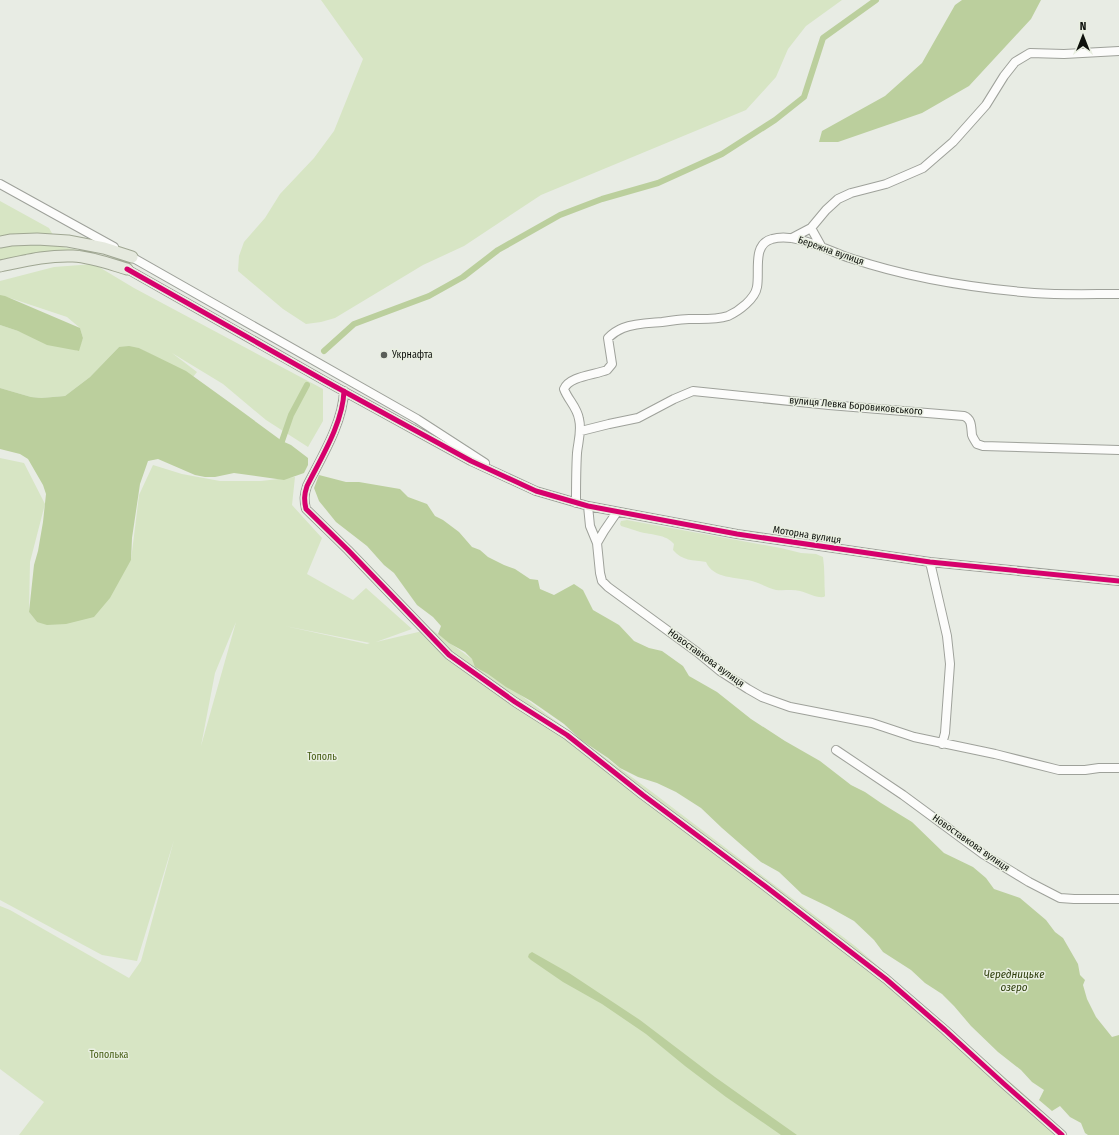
<svg xmlns="http://www.w3.org/2000/svg" width="1119" height="1135" viewBox="0 0 1119 1135" font-family="'Fira Sans Condensed',sans-serif">
<rect width="100%" height="100%" fill="#e8ece4"/>
<path fill="#d7e5c4" fill-rule="evenodd" d="M321,0H842L806,26L788,49L776,77L746,110L541,195L464,246L423,265L335,318L321,322L306,324L283,309L238,271L239,256L244,242L265,218L280,194L314,158L334,131L363,59Z
M0,201L49,228L53,235L0,237Z
M36,244C56,245 75,249 96,254L0,262V247Z
M94,264L134,288L323,389V421L308,447L266,420L223,384L172,353L197,372L193,377L139,348L119,347L90,377L65,396L41,398L31,397L0,388V325L78,351L83,338L80,328L67,317L10,298L0,296V281L54,267Z
M0,458L24,463L45,504L30,562L29,612L37,622L131,560L139,495L153,465L182,474L220,481H261L295,477L292,505L322,538L307,574L353,600L366,588L412,629L376,642L431,629L652,792L855,946L1026,1096L1068,1135H19L44,1102L0,1069V906L10,910L129,978L141,961L174,840L137,961L102,955L0,900ZM236,622L201,746L215,673ZM285,626L370,643L367,644Z
M627,520L781,548L801,553L816,554L823,557C825,570 824,583 825,596L824,597C816,598 808,593 800,591C792,589 784,591 776,590C768,588 760,583 752,581C737,577 713,579 706,562C693,560 682,561 673,550L674,544C666,534 651,535 640,532C634,530 628,528 621,526L620,524L621,521Z"/>
<path fill="#bbcf9d" d="M962,0H1041L1031,19L969,86L922,113L838,142H819L822,131L885,96L922,63L955,5Z
M0,295L5,296L80,328L83,338L79,351L47,345L18,331L0,325Z
M129,346L139,348L186,371L229,402L282,441L291,445L308,458V465L304,473L284,480L234,473L215,477H205L195,475L158,459L148,461L140,484L132,538L131,560L110,598L94,617L66,624L47,625L37,622L29,612L34,565L38,551L43,522L46,494L43,485L28,459L20,454L0,449V388L31,397L41,398L65,396L90,377L119,347Z
M319,475L346,482H359L400,489L408,497L427,504L435,516L443,520L459,532L472,547L480,550L488,557L504,565L515,569L530,579L538,580L540,589L554,595L574,584L583,590L593,610L619,625L634,641L649,648L662,651L683,666L689,676L717,692L751,719L785,741L820,761L851,785L865,792L881,803L894,811L912,822L944,853L973,867L986,878L994,889L1020,898L1046,920L1055,932L1063,938L1078,964L1080,975L1085,980L1083,985L1087,999L1096,1017L1112,1037L1119,1035V1135H1088L1085,1133L1081,1123L1070,1117L1060,1106L1052,1111L1039,1100L1044,1090L1032,1082L1021,1070L998,1052L971,1026L954,1006L942,994L925,983L911,970L883,952L874,940L854,921L829,907L802,894L779,872L761,862L722,828L701,808L676,792L657,783L638,777L620,768L608,758L581,740L564,724L531,701L506,687L488,674L475,667L472,659L465,652L449,643L438,634L441,626L433,617L417,605L394,573L384,565L367,546L336,522L319,501L314,488Z
M532,952L569,973L640,1020L715,1077L797,1135H781L726,1097L685,1066L646,1034L602,1004L563,982L531,960L528,957L529,954Z"/>
<g fill="none" stroke-linecap="round" stroke-linejoin="round">
<path stroke="#bbcf9d" stroke-width="6" d="M324,351L354,324L429,296L463,277L498,250L560,215L602,199L658,183L722,154L775,120L804,97L823,38L876,0
M282,441L291,415L307,385"/>
<g stroke="#9ea19a" stroke-width="10">
<path id="minor" d="M0,184L114,247
M811,228L821,246
M792,238L811,228L826,210L838,199L851,193L886,184L923,168L953,142L986,105L1004,76L1015,62L1030,53L1064,54L1119,51
M128,255L417,419L485,463
M127,269L325,381L471,461L536,491L588,506L737,534L930,562L1119,581
M344,391C343,423 321,458 307,486C304,495 304,500 306,509L348,550L449,655L515,702L567,735L643,795L765,886L886,979L945,1030L1003,1083L1062,1135
M581,431L609,424L638,418L674,399L693,391L829,405L964,416C972,419 971,427 972,435C973,438 975,441 977,444L983,446L1119,450
M576,503C576,487 576,470 577,453C578,442 582,431 579,419C577,407 568,400 564,389C569,376 595,375 607,370L612,364L608,338C612,334 618,330 623,328C635,323 649,323 662,322C671,321 680,319 689,319C702,319 715,320 728,316C739,311 755,299 757,287C760,271 752,244 772,239C796,232 828,251 850,258C909,278 972,288 1034,293C1062,295 1091,294 1119,294
M588,506L590,526L597,543L600,573L602,581L608,587L697,652L720,671L748,689L762,697L790,707L872,723L914,737L995,754L1059,770H1085L1099,768H1119
M597,543L604,531L617,512
M930,562L947,636L950,664L945,733L942,744
M836,750L903,795L983,854L1029,882L1060,898L1074,899H1119"/>
</g>
<g stroke="#9fa692" stroke-width="13">
<path id="major" d="M0,242L11,240L37,239L68,241L104,248L132,257
M0,266C24,261 48,255 73,256C92,257 110,264 127,269"/>
</g>
<use href="#minor" stroke="#fcfcfb" stroke-width="8"/>
<use href="#major" stroke="#e5e9de" stroke-width="11"/>
<g stroke="#e9efe1" stroke-width="8">
<path id="cycleway" d="M127,269L325,381L471,461L536,491L588,506L737,534L930,562L1119,581
M344,391C343,423 321,458 307,486C304,495 304,500 306,509L348,550L449,655L515,702L567,735L643,795L765,886L886,979L945,1030L1003,1083L1062,1135"/>
</g>
<use href="#cycleway" stroke="#d6006c" stroke-width="5"/>
</g>
<circle fill="#5a5e58" stroke="#e9efe1" stroke-width="1.5" cx="384" cy="355" r="4"/>
<g text-anchor="middle" dominant-baseline="central" stroke-width="3" stroke-linejoin="round" paint-order="stroke">
<g font-size="10" fill="#0e110c" stroke="#e9efe1">
<text transform="translate(831 251) rotate(19)">Бережна вулиця</text>
<text transform="translate(856 406) rotate(5)">вулиця Левка Боровиковського</text>
<text transform="translate(807 535) rotate(9)">Моторна вулиця</text>
<text transform="translate(706 658) rotate(36)">Новоставкова вулиця</text>
<text transform="translate(971 843) rotate(35)">Новоставкова вулиця</text>
</g>
<g font-size="10" fill="#0e110c" stroke="#e9efe1" text-anchor="start">
<text x="392" y="355">Укрнафта</text>
</g>
<g font-size="10" fill="#485f17" stroke="#e9efe1">
<text x="322" y="757">Тополь</text>
<text x="109" y="1055">Тополька</text>
</g>
<g font-size="11" font-style="italic" fill="#2e3e0c" stroke="#e9efe1">
<text x="1014" y="974">Чередницьке<tspan x="1014" dy="13">озеро</tspan></text>
</g>
</g>
<g transform="translate(1083 36)" stroke="#e9efe1" stroke-width="3" paint-order="stroke">
<path d="M0-3L7 15L0 10L-7 15Z" fill="#0e110c"/>
<text y="-6" font-size="11" font-weight="bold" text-anchor="middle" fill="#0e110c">N</text>
</g>
</svg>
